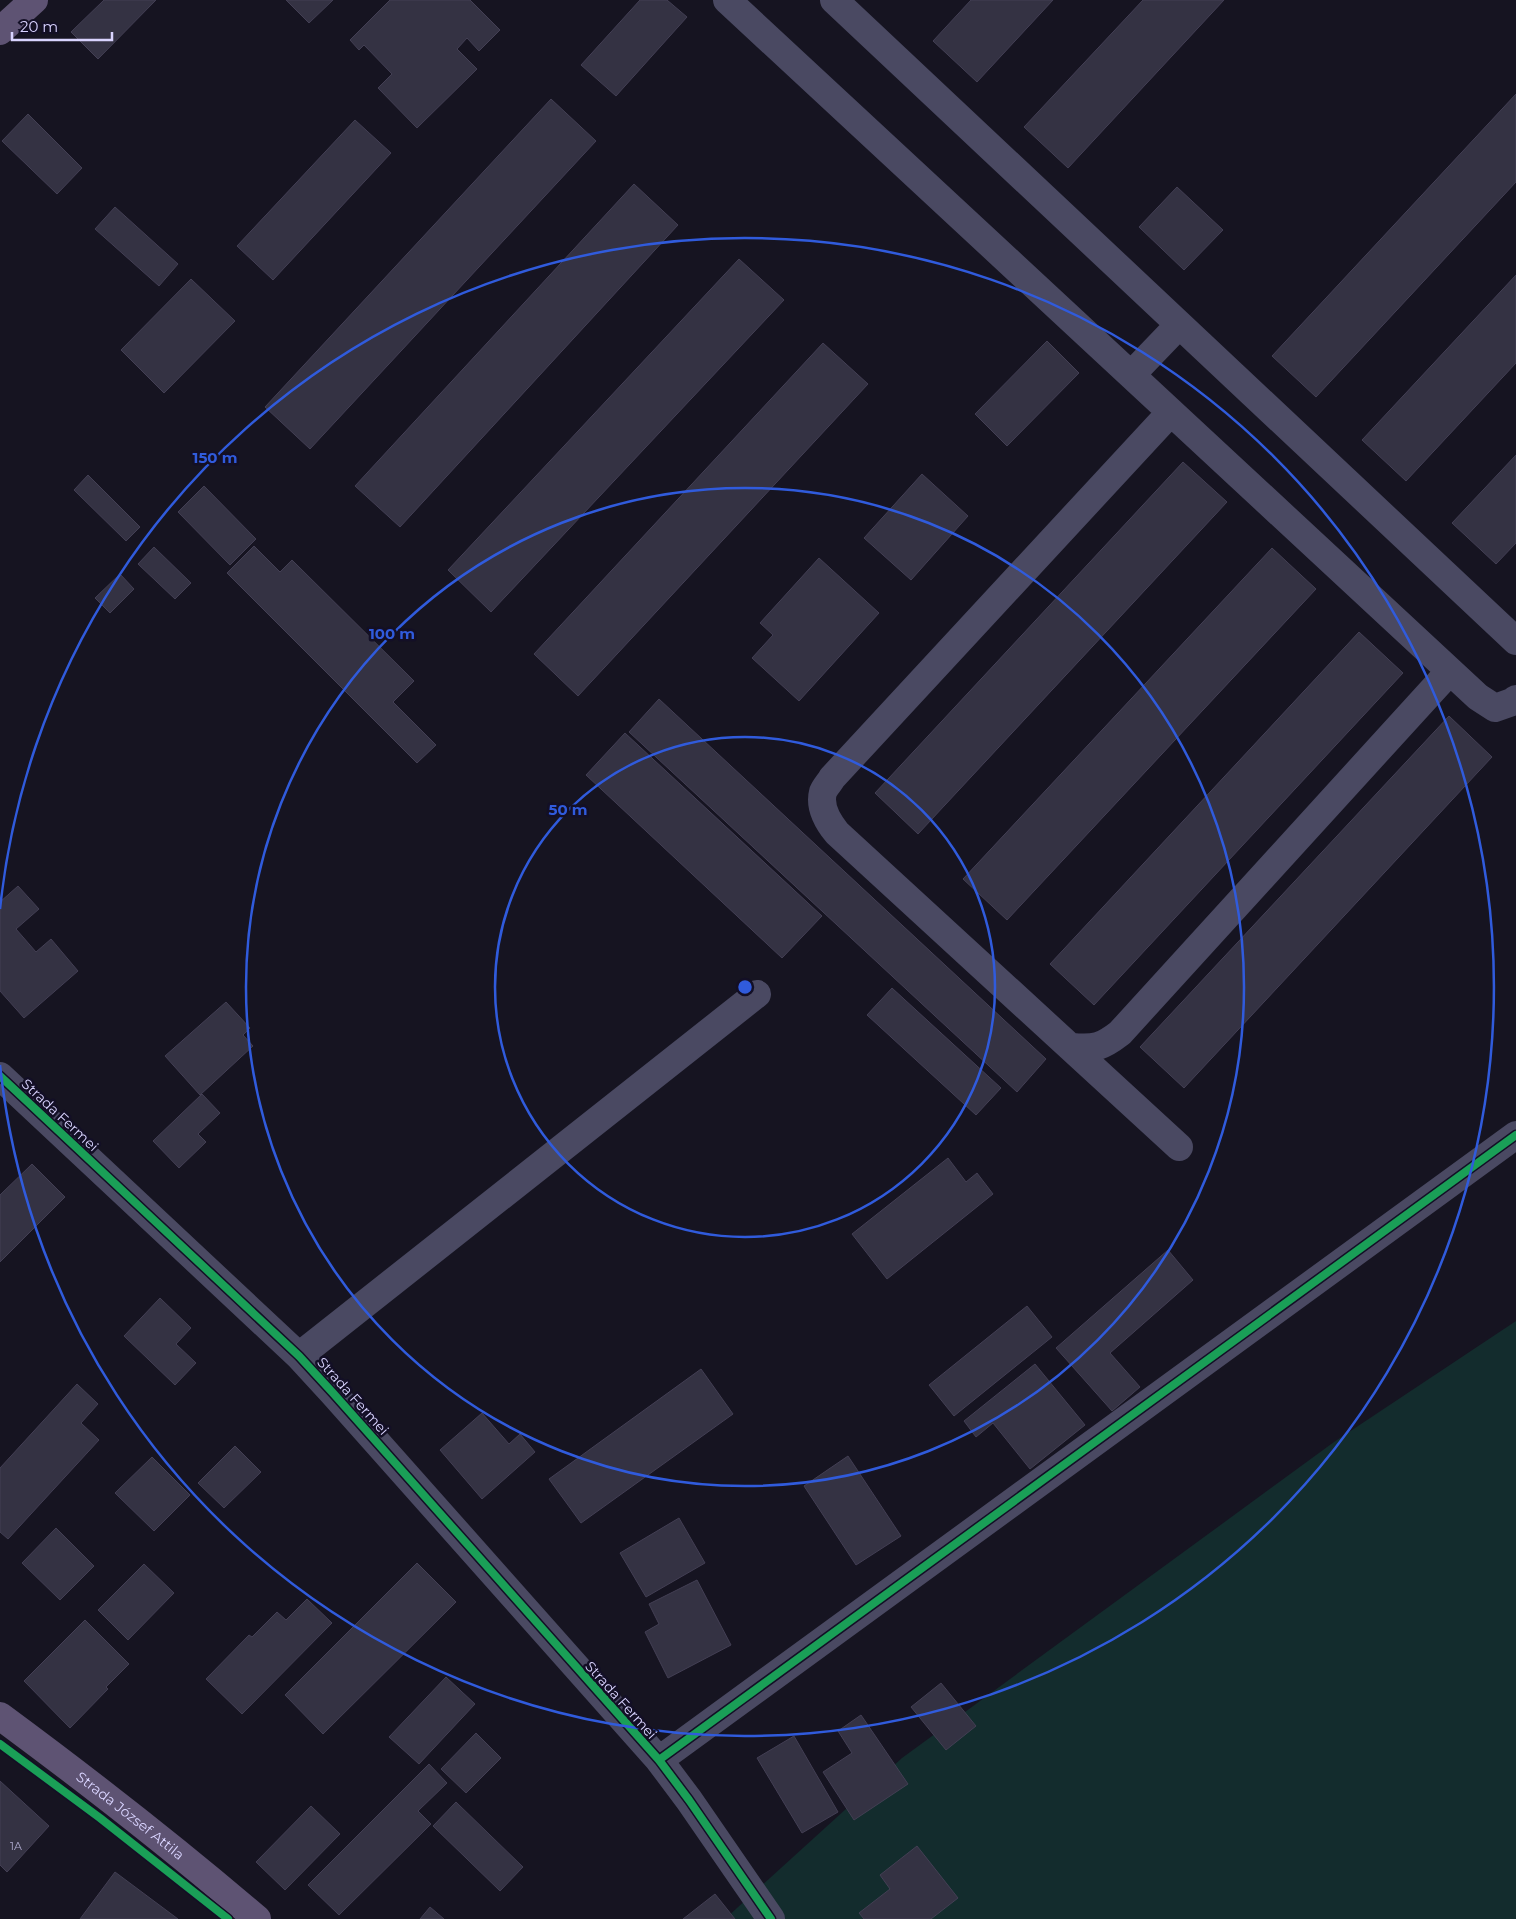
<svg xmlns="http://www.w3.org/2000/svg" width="1516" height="1919" viewBox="0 0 1516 1919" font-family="Montserrat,sans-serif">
<rect width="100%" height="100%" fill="#161421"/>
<path fill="#132c2d" d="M1516,1321V1919H727L726,1918L902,1758L1334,1442Z"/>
<path fill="#343243" stroke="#433f54" d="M104,0H156L98,59L71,32Z
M286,0H333L309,23Z
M390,0H470L500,30L479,51L467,38L457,49L477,69L417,128L378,88L392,74L364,45L359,50L350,40Z
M640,0H667L687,17L616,96L581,65Z
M971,0H1053L977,82L933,41Z
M1143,0H1224L1068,168L1024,127Z
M1516,94V182L1316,397L1272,356Z
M551,99L596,141L310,449L265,407Z
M28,114L82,168L57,194L2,141Z
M355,120L391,153L273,280L237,246Z
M634,184L678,225L400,527L355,486Z
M1177,187L1223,230L1184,270L1139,227Z
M115,207L178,264L159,286L95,229Z
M739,259L784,300L491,612L448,570Z
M1516,275V363L1406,481L1362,440Z
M191,279L235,321L164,393L121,350Z
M1047,341L1079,373L1007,446L975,414Z
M823,343L868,384L578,696L534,654Z
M1516,455V543L1496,564L1452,523Z
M1183,462L1227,502L918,834L875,793Z
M922,474L968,516L911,580L864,538Z
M88,475L140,527L126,541L74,490Z
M204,486L256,539L230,565L178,512Z
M254,546L280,572L292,560L414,681L393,702L436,745L417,763L227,573Z
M154,547L191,583L175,599L138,564Z
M1272,548L1316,589L1007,920L963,879Z
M819,558L879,613L799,701L752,658L773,635L760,623Z
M120,574L134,589L110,613L95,598Z
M1359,632L1403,673L1094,1005L1050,964Z
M659,699L1046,1059L1017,1092L629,732Z
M1449,716L1492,757L1184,1088L1140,1047Z
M625,733L822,916L782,958L586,775Z
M18,886L39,909L16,929L36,952L51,939L78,971L24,1018L0,991V902Z
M892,988L1001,1088L976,1115L867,1015Z
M226,1002L250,1028L243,1035L253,1046L200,1095L165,1056Z
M202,1094L220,1113L198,1134L206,1142L179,1168L153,1141Z
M948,1158L966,1182L977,1173L993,1194L887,1279L852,1234Z
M32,1164L65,1197L0,1262V1195Z
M1168,1250L1193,1280L1110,1353L1140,1387L1112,1411L1056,1348Z
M160,1298L191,1328L176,1344L196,1363L175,1385L124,1336Z
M1027,1306L1052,1337L954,1416L929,1385Z
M1035,1364L1085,1425L1030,1469L993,1423L976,1437L964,1421Z
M701,1369L733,1414L581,1523L549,1479Z
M77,1384L98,1404L81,1423L99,1440L8,1539L0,1532V1468Z
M482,1413L509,1444L520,1434L535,1452L482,1499L440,1450Z
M235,1446L261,1472L224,1508L198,1483Z
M848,1456L901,1536L856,1565L804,1486Z
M152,1457L190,1495L154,1531L115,1493Z
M679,1518L705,1563L646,1597L620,1553Z
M56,1528L94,1566L60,1600L22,1563Z
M417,1563L456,1602L323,1734L285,1695Z
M144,1564L174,1593L128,1640L98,1610Z
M697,1580L731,1645L668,1678L645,1632L659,1624L649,1604Z
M307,1599L332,1623L242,1714L206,1679L249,1635L252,1637L277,1612L286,1620Z
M85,1620L129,1664L106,1687L108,1689L70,1728L24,1681Z
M446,1677L475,1704L419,1764L389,1737Z
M941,1683L976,1726L946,1750L911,1707Z
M861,1715L908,1784L854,1820L823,1772L852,1753L838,1731Z
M476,1733L501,1758L466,1793L441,1769Z
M794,1736L838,1812L802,1833L757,1758Z
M429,1764L447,1783L418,1811L431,1824L339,1915L308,1885Z
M0,1781L49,1826L7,1872L0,1865Z
M456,1802L523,1867L500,1891L433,1826Z
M311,1806L340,1834L285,1890L256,1862Z
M917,1846L958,1898L931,1919H864L859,1913L890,1889L880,1875Z
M115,1872L178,1919H80Z
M715,1894L735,1919H683Z
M430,1907L444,1919H420Z"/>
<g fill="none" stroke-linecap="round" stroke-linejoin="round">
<path stroke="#4a4962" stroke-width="28" d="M727,0L1478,697L1495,708L1512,702L1516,699
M834,0L1516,641
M1131,375L1179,325
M1171,412L832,778C830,782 825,787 823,792C819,807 828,822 837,833L1179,1147
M1072,1047C1095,1049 1102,1047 1120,1033L1450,671
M0,1076L299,1356L333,1393L659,1760L689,1800L771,1919
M299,1356L757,994
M659,1760L1516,1135"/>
<g stroke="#5e5373" stroke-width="28">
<path d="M0,31L34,0"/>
<path id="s1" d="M0,1716C88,1781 174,1848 257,1919"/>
</g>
<g stroke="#130f26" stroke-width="11">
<path id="cycleway" d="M0,1076L299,1356L333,1393L659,1760L689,1800L771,1919
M0,1744L100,1818L228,1919
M659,1760L1516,1135"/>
</g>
<use href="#cycleway" stroke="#1a9f57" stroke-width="8"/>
</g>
<g fill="none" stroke="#305bdc" stroke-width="2.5">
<circle cx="745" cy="987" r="250"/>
<circle cx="745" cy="987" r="499"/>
<path d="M0 909A749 749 0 1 1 0 1065"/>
</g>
<g text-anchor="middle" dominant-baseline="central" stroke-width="5" stroke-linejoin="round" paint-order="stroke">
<g font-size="11" fill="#b0acd0">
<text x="16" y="1846">1A</text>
</g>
<g font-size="14" fill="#d9d4ff" stroke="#130f26">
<text transform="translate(60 1115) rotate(43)">Strada Fermei</text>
<text transform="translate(353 1396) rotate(48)">Strada Fermei</text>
<text transform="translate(621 1700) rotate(48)">Strada Fermei</text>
<text stroke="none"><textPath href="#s1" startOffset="164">Strada József Attila</textPath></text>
</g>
</g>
<circle cx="745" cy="987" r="8" fill="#305bdc" stroke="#130f26" stroke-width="2.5"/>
<g font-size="15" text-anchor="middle" font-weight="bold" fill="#305bdc" stroke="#130f26" stroke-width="5" stroke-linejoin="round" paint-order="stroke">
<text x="215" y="463">150 m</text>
<text x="392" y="639">100 m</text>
<text x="568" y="815">50 m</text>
</g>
<path d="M12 32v8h100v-8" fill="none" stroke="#d9d4ff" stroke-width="2.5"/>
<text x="20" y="32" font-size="15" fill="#d9d4ff" stroke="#130f26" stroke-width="4" paint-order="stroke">20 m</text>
</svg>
